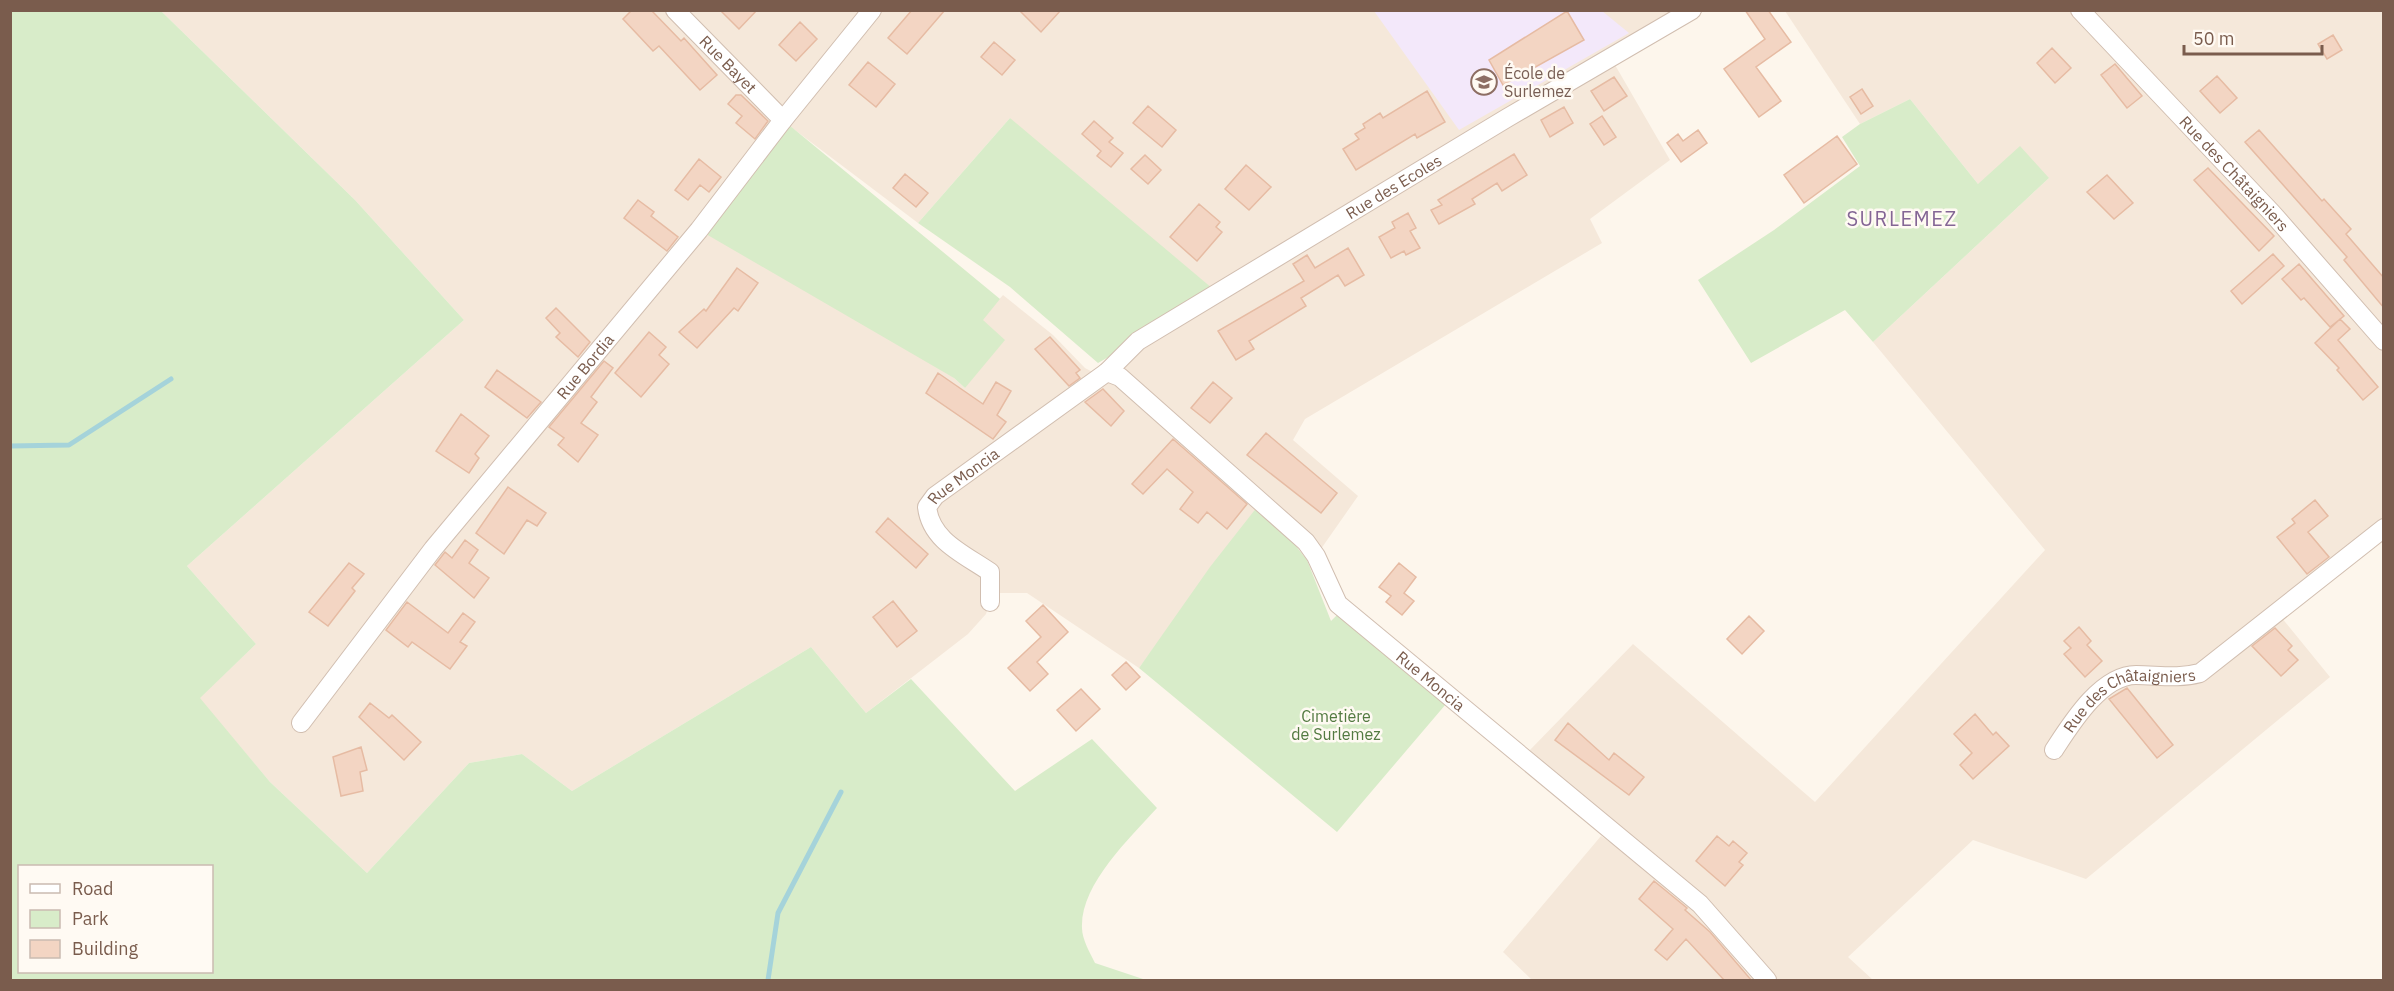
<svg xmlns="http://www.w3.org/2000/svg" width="2394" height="991" viewBox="0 0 2394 991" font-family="'IBM Plex Sans',sans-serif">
<rect width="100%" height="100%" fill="#fdf6ec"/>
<path fill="#f5e8da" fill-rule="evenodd" d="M161,11H1692L1611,58L1670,160L1590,219L1602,243L1305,419L1293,440L1358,496L1316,556L1261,502L1139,668L1027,593H997L990,602L986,614L968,634L866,713L811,647L572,791L522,754L469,763L367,873L270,782L199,698L256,644L187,566L464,320L355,200ZM1010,118L1138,341L1100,376L1085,368L1053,335L1003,295L982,319L965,388L954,378L783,121L918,223Z
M1785,11H2383V532L2281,617L2330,677L2086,879L1973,840L1848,957L1873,980H1532L1503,952L1601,836L1694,900L1529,751L1633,644L1815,802L2045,550L1873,342L2049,178L1978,184L1910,99L1860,124Z"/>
<path fill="#f3e8fa" d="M1374,11H1602L1629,33L1459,130Z"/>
<path fill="#d8ecc9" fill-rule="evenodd" d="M10,11H161L355,200L464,320L187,566L256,644L200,698L270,782L367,873L469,763L522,754L572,791L811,647L866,713L911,679L1015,791L1092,739L1157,808C1129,839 1080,885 1082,928C1082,939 1090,953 1095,963L1146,980H11ZM212,866V972H20V866Z
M1910,99L1978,184L2020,146L2049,178L1873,342L1845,310L1751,363L1698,280L1774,230L1860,166L1842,137L1860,124Z
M1010,118L1219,294L1098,363L1010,287L918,223Z
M783,120L1000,299L983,320L1005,340L965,388L954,378L699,230Z
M1261,502L1307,560L1331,621L1338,614L1446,704L1337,832L1139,668L1210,567Z"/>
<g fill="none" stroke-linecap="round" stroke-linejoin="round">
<path stroke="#a5d3da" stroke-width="5" d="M10,446L69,445L171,379
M768,980L778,913L841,792"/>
</g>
<path fill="#f3d5c3" stroke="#e6bba3" stroke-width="1.5" d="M632,10H651L681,41L684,38L717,75L700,90L659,46L653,51L623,19Z
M720,10H757L739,29Z
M912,10H945L907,54L888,38Z
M1019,10H1061L1041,32Z
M1745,10H1768L1791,42L1756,67L1781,101L1759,117L1724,69L1765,39Z
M1567,11L1584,40L1503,85L1489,60Z
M800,22L817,39L796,61L779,45Z
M2333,35L2342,50L2327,59L2318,44Z
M994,42L1015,60L1002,75L981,57Z
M2052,48L2071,68L2055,83L2037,63Z
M868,62L895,84L876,107L849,85Z
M2115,64L2142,96L2127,108L2101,75Z
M2217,76L2237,98L2220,113L2200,91Z
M1614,77L1627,96L1604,111L1591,91Z
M1862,89L1873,106L1861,114L1850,97Z
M1427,91L1445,122L1417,138L1415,134L1356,170L1343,149L1359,139L1355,134L1365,128L1363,124L1380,113L1383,118Z
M736,95H741L768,121L755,139L736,123L742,116L728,104Z
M1148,106L1176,130L1162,147L1133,123Z
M1564,107L1573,123L1550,137L1541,120Z
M1602,116L1616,137L1604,145L1590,124Z
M1094,121L1113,138L1109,142L1123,153L1111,167L1097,156L1101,151L1082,134Z
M1698,130L1707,143L1681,162L1667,143L1678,134L1683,141Z
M2259,130L2322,201L2324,199L2351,229L2346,234L2384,278V308L2344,260L2347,257L2245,142Z
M1837,136L1857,164L1804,203L1784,175Z
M1514,154L1527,175L1502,191L1497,183L1472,199L1475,204L1439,224L1431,210L1442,205L1438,200Z
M1145,155L1161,170L1148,184L1131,169Z
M699,159L721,177L709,192L700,185L688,200L675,190Z
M1246,165L1271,187L1249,210L1225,189Z
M2208,168L2274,236L2259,251L2194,180Z
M905,174L928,193L916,207L893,188Z
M2107,175L2133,203L2114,219L2087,192Z
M638,200L654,212L651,216L678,237L667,251L624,218Z
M1199,204L1220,222L1216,227L1222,232L1197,261L1170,237Z
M1408,213L1416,228L1410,231L1420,248L1406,255L1404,251L1391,258L1379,237L1395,228L1392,222Z
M1348,248L1364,275L1345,286L1338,275L1301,298L1306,306L1249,341L1254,349L1236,360L1218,331L1304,281L1293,264L1307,255L1315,268Z
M2273,254L2284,266L2242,304L2231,291Z
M2299,264L2344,316L2330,327L2304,298L2301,300L2282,279Z
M737,268L758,283L738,311L734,308L697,348L679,332L704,309L706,311Z
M556,308L590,342L578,357L556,337L560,333L546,318Z
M2340,319L2350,329L2338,340L2378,387L2363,400L2337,370L2339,368L2315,343Z
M649,332L666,347L659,355L669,364L641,397L615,373Z
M1050,337L1080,370L1076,373L1080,378L1069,386L1035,349Z
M604,361L613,368L591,397L597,402L581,423L598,435L578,462L558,445L564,438L549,427Z
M497,370L541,402L527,418L485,387Z
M938,373L983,404L996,382L1011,391L997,415L1006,422L993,439L926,393Z
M1213,382L1232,398L1210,423L1191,408Z
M1103,389L1124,411L1111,426L1085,402Z
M461,414L489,436L475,454L479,458L469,473L436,451Z
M1266,433L1337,493L1321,513L1247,455Z
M1173,439L1247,504L1227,529L1207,512L1198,523L1180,509L1193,492L1167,469L1143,494L1132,484Z
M508,487L546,513L537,526L527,520L504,554L476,533Z
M2315,500L2328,516L2308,532L2329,557L2307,574L2277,537L2295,523L2292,519Z
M888,518L928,554L916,568L876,532Z
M465,540L478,550L469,563L489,578L474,598L435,565L445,552L452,558Z
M349,563L364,574L352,588L355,591L328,626L309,612Z
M1399,563L1416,577L1404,593L1414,601L1402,615L1386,602L1391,596L1379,587Z
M893,601L917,631L897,647L873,617Z
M407,602L448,633L463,613L475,622L460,642L467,646L450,669L412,642L408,647L386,630Z
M1043,605L1068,632L1037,662L1048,674L1030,691L1008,668L1041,637L1026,621Z
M1749,616L1764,631L1742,654L1727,639Z
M2079,627L2091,641L2087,645L2102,661L2085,677L2064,654L2071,648L2064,641Z
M2275,628L2292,646L2288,650L2298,660L2281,676L2252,646Z
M1126,662L1140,677L1126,690L1112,675Z
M2127,688L2173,745L2157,758L2109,699Z
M1081,689L1100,709L1076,731L1057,710Z
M370,703L389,718L392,715L421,742L404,760L359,717Z
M1975,714L1993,735L1996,732L2009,746L1973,779L1960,765L1972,753L1954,734Z
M1568,723L1609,760L1614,753L1644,777L1629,795L1555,740Z
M361,747L367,770L360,772L363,791L341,796L333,757Z
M1717,836L1729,846L1733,841L1747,853L1739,862L1743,865L1725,886L1696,861Z
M1654,881L1687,908L1685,910L1710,932L1752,981H1725L1686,939L1667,960L1655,950L1673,929L1639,899Z"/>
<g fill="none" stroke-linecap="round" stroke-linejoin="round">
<g stroke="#d1beb0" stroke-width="20">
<g id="street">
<path id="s1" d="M675,10L783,120"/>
<path id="s2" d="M2080,10L2272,213L2384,341"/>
<path id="s3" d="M1107,372L1120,377L1306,542L1316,556L1338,604L1700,904L1767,980"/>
<path id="s4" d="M990,602V572C964,554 931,541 927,507L935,496L1107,372L1138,341L1507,118L1692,10"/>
<path id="s5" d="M301,723L433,549L699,230L783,120L872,10"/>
<path id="s6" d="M2054,750C2071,724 2101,675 2136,675C2158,675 2178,679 2200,673L2384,528"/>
</g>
</g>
<use href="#street" stroke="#fff" stroke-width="18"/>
</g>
<defs>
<g id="school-ring" transform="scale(1.35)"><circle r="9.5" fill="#fffaf3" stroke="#8d6e63" stroke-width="1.5"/><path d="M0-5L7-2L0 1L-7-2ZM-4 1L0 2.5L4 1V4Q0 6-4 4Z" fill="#8d6e63"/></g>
</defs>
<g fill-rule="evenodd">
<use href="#school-ring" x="1484" y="82"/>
</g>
<g text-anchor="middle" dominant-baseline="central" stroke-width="5" stroke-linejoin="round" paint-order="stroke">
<g font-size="16" fill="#7a5c4d" stroke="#fffaf3">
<text stroke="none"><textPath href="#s1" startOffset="76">Rue Bayet</textPath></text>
<text stroke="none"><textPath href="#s2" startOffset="225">Rue des Châtaigniers</textPath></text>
<text stroke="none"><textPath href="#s4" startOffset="692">Rue des Ecoles</textPath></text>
<text stroke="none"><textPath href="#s5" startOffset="456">Rue Bordia</textPath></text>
<text stroke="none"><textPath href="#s4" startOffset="172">Rue Moncia</textPath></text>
<text stroke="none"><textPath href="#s3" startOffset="453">Rue Moncia</textPath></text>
<text stroke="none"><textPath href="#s6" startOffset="99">Rue des Châtaigniers</textPath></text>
</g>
<g font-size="16" fill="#785e54" stroke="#fffaf3" text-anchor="start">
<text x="1504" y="73">École de<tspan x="1504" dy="18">Surlemez</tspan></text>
</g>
<g font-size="16" fill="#537a41" stroke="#fffaf3">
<text x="1336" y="716">Cimetière<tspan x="1336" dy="18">de Surlemez</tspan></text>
</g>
<g font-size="20" letter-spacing="1.5" fill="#846695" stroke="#fffaf3">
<text x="1902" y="218">SURLEMEZ</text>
</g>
</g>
<rect width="2394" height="991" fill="none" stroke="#7a5c4d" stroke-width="24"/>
<rect x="18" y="865" width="195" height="108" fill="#fffaf3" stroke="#cabbb1" stroke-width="1.5"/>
<rect x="30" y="884" width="30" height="9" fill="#ffffff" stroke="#cabbb1" stroke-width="1.5"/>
<text x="72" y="895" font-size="18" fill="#7a5c4d">Road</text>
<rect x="30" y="910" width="30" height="18" fill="#d8ecc9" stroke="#cabbb1" stroke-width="1.5"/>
<text x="72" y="925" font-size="18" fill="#7a5c4d">Park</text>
<rect x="30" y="940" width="30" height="18" fill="#f3d5c3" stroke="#cabbb1" stroke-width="1.5"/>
<text x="72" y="955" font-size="18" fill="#7a5c4d">Building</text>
<path d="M2184 45v9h138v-9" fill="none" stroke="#7a5c4d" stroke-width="3"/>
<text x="2193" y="45" font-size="18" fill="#7a5c4d" stroke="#fffaf3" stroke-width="4.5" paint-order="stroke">50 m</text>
</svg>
